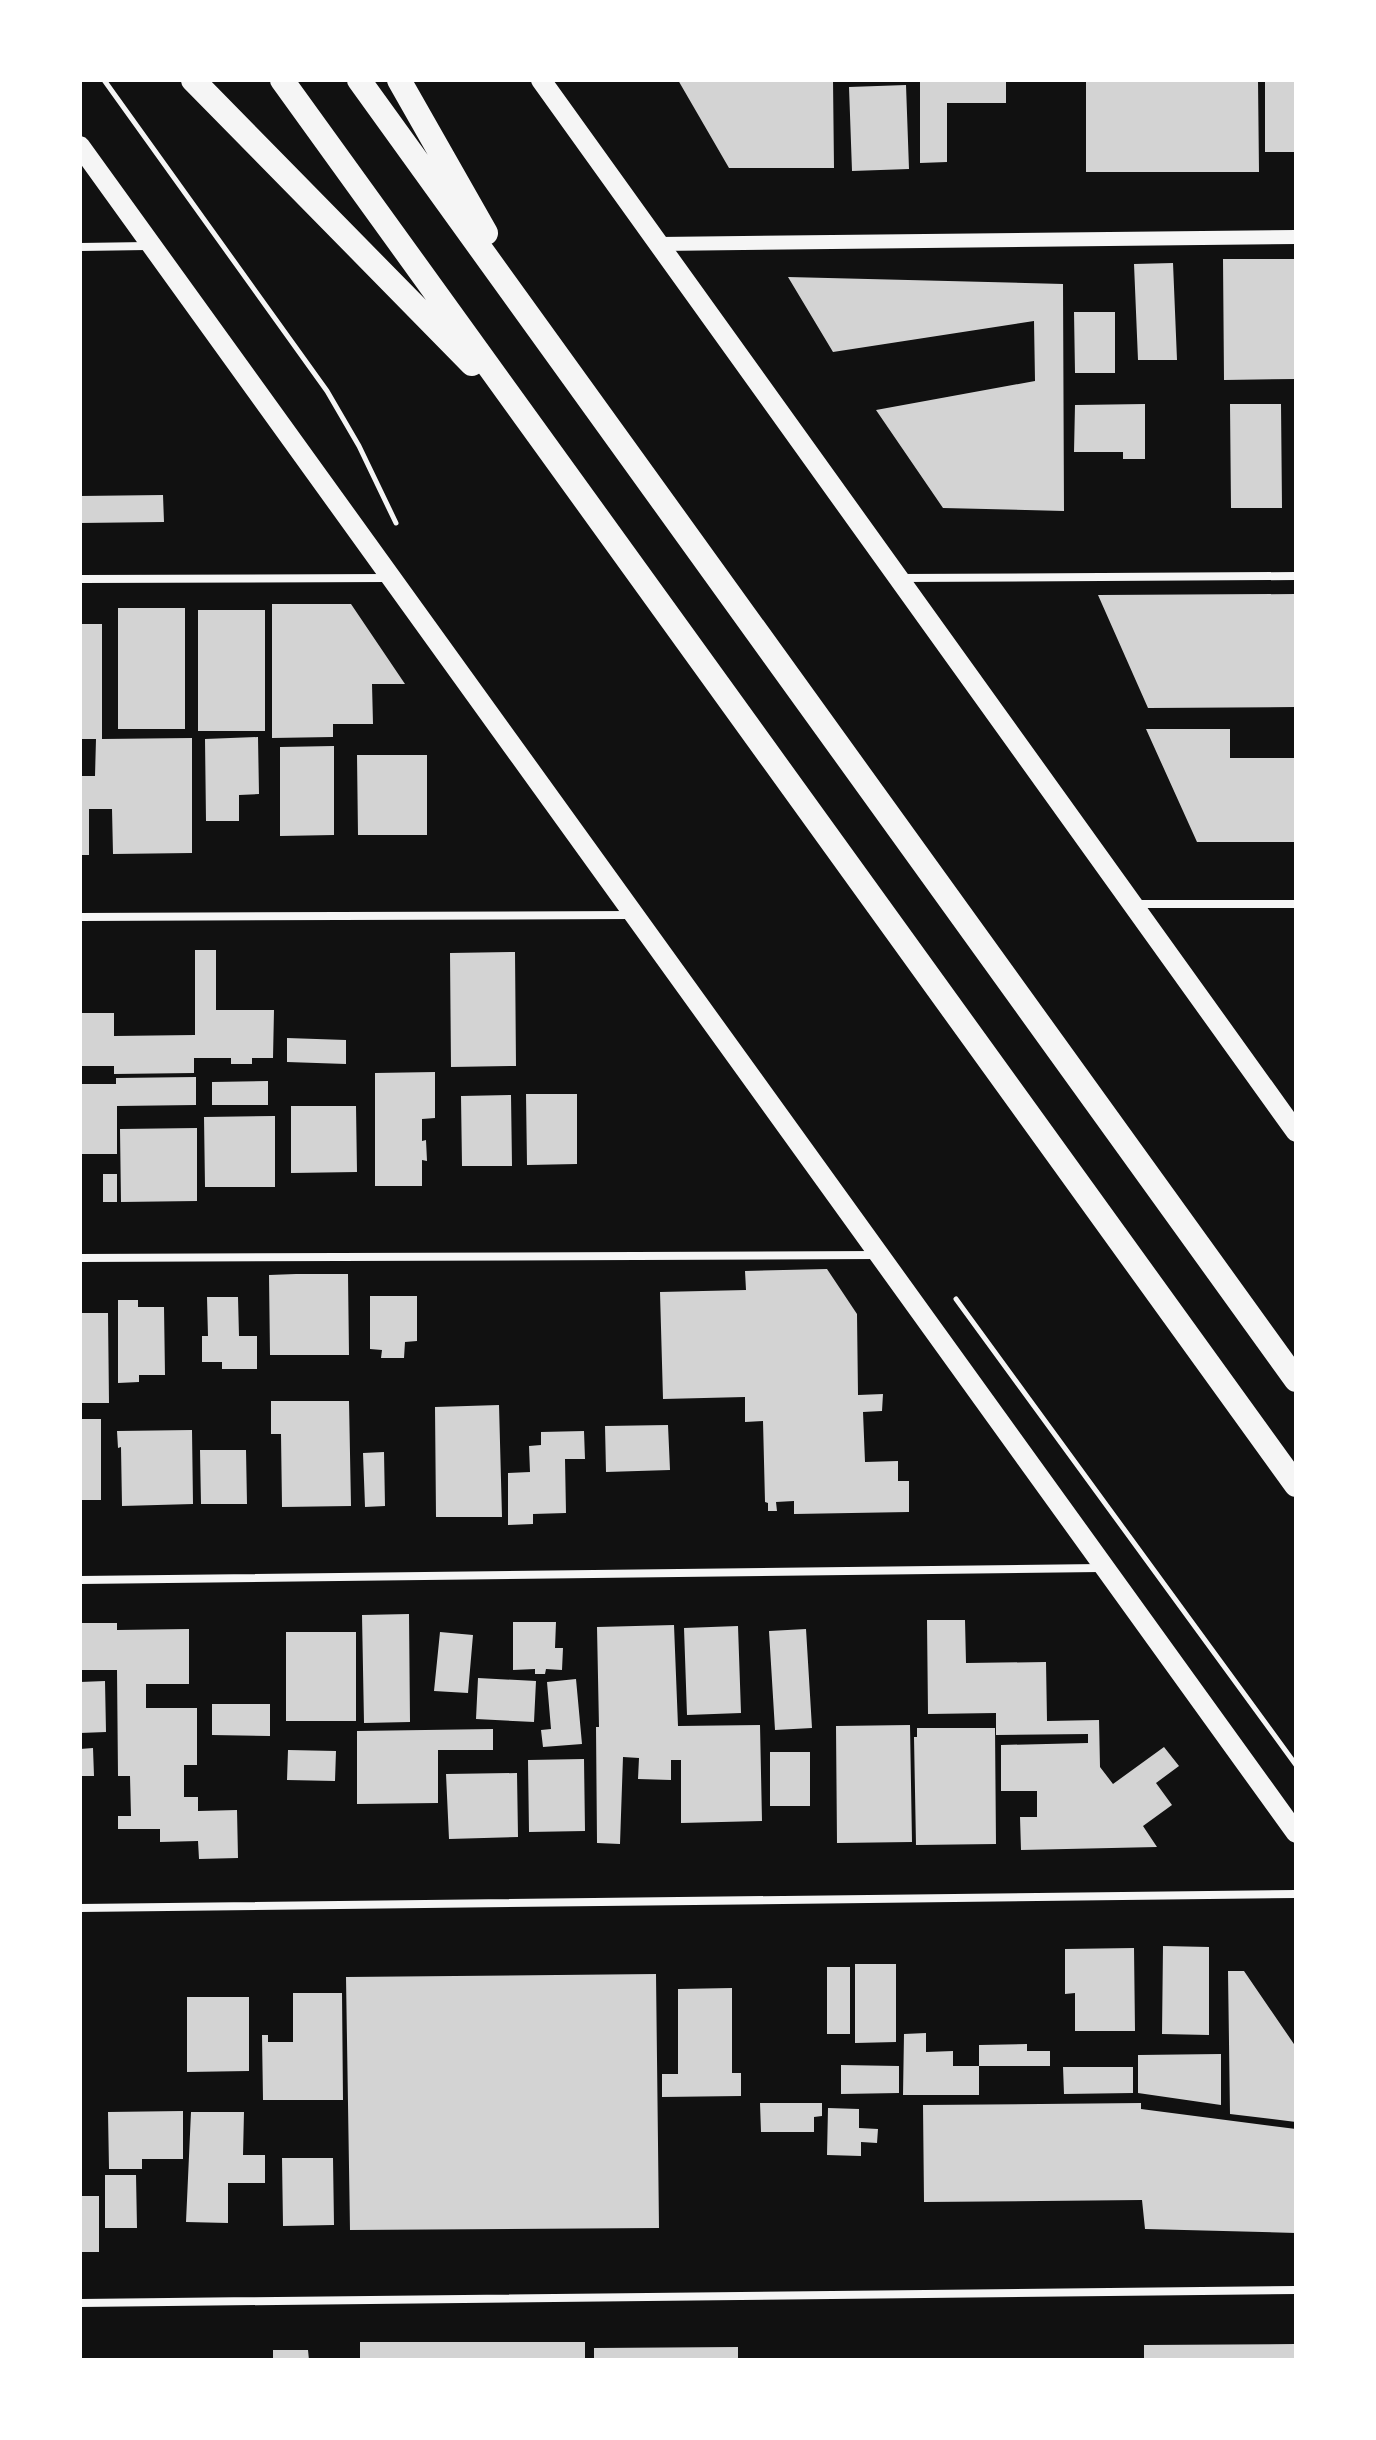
<svg xmlns="http://www.w3.org/2000/svg" width="1376" height="2440" viewBox="0 0 1376 2440" font-family="Poppins,sans-serif">
<rect width="100%" height="100%" fill="#111"/>
<path fill="#d3d3d3" d="M678,80H833L834,168H729Z
M920,80H1006V103H947V162L920,163Z
M1086,80H1258L1259,172H1086Z
M1265,80H1296V152H1265Z
M906,85L909,169L852,171L849,87Z
M1223,259H1296V379L1224,380Z
M1173,263L1177,360H1138L1134,264Z
M788,277L1063,284L1064,511L943,508L876,410L1035,381L1034,321L833,352Z
M1074,312H1115V373H1075Z
M1145,404V459H1123V452H1074L1075,405Z
M1230,404H1281L1282,508H1231Z
M163,495L164,522L80,523V496Z
M1296,594V707L1148,708L1098,595Z
M272,604H351L405,684H372L373,724H333V737L272,738Z
M118,608H185V729H118Z
M198,610H265V731H198Z
M80,624H102V739L192,738V853L113,854L112,809H89V855H80V776H95L96,739H80Z
M1146,729H1230V758H1296V842H1197Z
M258,737L259,794L239,795V821H206L205,739Z
M334,746V835L280,836V747Z
M357,755H427V835H358Z
M195,950H216V1010H274L273,1058H252V1064H231V1058H194V1073L114,1074V1066H80V1013H114V1036L195,1035Z
M515,952L516,1066L451,1067L450,953Z
M287,1038L346,1040V1064L287,1062Z
M435,1072V1118L422,1119V1141L426,1140L427,1161L422,1160V1186H375V1073Z
M196,1077V1105L117,1106V1154H80V1084H116V1078Z
M268,1081V1105H212V1082Z
M526,1094H577V1164L527,1165Z
M511,1095L512,1166H462L461,1096Z
M291,1106H356L357,1172L291,1173Z
M275,1116V1187H205L204,1117Z
M197,1128V1201L121,1202L120,1129Z
M103,1174H117V1202H103Z
M827,1269L857,1314L858,1395L883,1394L882,1411L863,1412L865,1462L898,1461V1481H909V1512L794,1514V1501L776,1502L777,1511H768V1503L765,1502L763,1421L745,1422V1397L663,1399L660,1292L746,1290L745,1271Z
M296,1274H348L349,1355H270L269,1275Z
M370,1296H417V1341L405,1342L404,1358H381L382,1350L370,1349Z
M207,1297H238L239,1336H257V1369H222V1362H202V1336H208Z
M118,1300H138V1307H164L165,1375H139V1382L118,1383Z
M80,1313H108L109,1403H80Z
M271,1401H349L351,1506L282,1507L281,1434H271Z
M499,1405L502,1517H436L435,1407Z
M80,1419H101V1500H80Z
M668,1425L670,1470L606,1472L605,1426Z
M192,1430L193,1504L122,1506L121,1447L118,1448L117,1431Z
M584,1431L585,1459H565L566,1513L533,1514V1524L508,1525V1473L530,1472L529,1446L541,1445V1432Z
M200,1450H246L247,1504H201Z
M384,1452L385,1506L365,1507L363,1453Z
M409,1614L410,1722L364,1723L362,1615Z
M927,1620H965L966,1663L1046,1662L1047,1721L1099,1720L1100,1767L1113,1784L1164,1747L1179,1766L1156,1783L1172,1805L1143,1826L1157,1847L1021,1850L1020,1817H1037V1791H1001V1745L1088,1743V1734L996,1735V1713L928,1714Z
M513,1622H556L555,1648H563L562,1670L546,1669L545,1674H535V1669L513,1670Z
M80,1623H117V1630L189,1629V1684H146V1708H197V1765H184V1797H198V1811L237,1810L238,1858L199,1859L198,1841L160,1842V1829H118V1816H131L130,1776H118L117,1670H80Z
M674,1625L678,1726L760,1725L762,1821L681,1823V1760H671V1780L638,1779L639,1758L623,1757L620,1844L597,1843L596,1727H599L597,1627Z
M738,1626L741,1713L687,1715L684,1628Z
M806,1629L812,1728L775,1730L769,1631Z
M286,1632H356V1721H286Z
M440,1632L473,1635L468,1693L434,1691Z
M478,1678L536,1681L534,1722L476,1719Z
M576,1679L582,1744L543,1747L541,1730L551,1729L547,1682Z
M105,1681L106,1732L80,1733V1682Z
M212,1704H270V1736L212,1735Z
M910,1725L912,1842L837,1843L836,1726Z
M917,1728H995L996,1844L916,1845L914,1737H917Z
M493,1729V1750H438V1803L357,1804V1731Z
M93,1748L94,1776H80V1749Z
M288,1750L336,1751L335,1781L287,1780Z
M770,1752H810V1806H770Z
M584,1759L585,1831L529,1832L528,1760Z
M517,1773L518,1837L449,1839L446,1774Z
M1163,1946L1209,1947V2035L1162,2034Z
M1134,1948L1135,2031H1075V1993L1065,1994V1949Z
M855,1964H896V2042L855,2043Z
M827,1967H850V2034H827Z
M1228,1971H1244L1296,2047V2122L1230,2114Z
M656,1974L659,2228L350,2230L346,1977Z
M732,1988V2073H741V2096L662,2097V2074H678V1989Z
M293,1993H342L343,2100H263L262,2035H268V2042H293Z
M187,1997H249V2071L187,2072Z
M926,2033V2052L953,2051V2066H979V2095H903L904,2034Z
M1027,2044V2051H1050V2066H979V2045Z
M1221,2054V2105L1138,2093V2055Z
M841,2065L899,2066V2093L841,2094Z
M1063,2067H1133V2093L1064,2094Z
M760,2103H822V2116L814,2117V2132H761Z
M1141,2103V2109L1296,2129V2233L1145,2229L1142,2200L924,2202L923,2105Z
M828,2108L859,2109V2128L878,2129L877,2143L861,2142V2156L827,2155Z
M183,2111V2159H142V2169H109L108,2112Z
M191,2112H244L243,2155H265V2183H228V2223L186,2222Z
M282,2158H333L334,2225L283,2226Z
M105,2175H136L137,2228H105Z
M80,2196H99V2252H80Z
M360,2342H585V2360H360Z
M1296,2344V2360H1144V2345Z
M738,2347V2360H594V2348Z
M273,2350H308L309,2360H273Z"/>
<g fill="none" stroke-linecap="round" stroke-linejoin="round">
<path stroke="#f5f5f5" stroke-width="5" d="M104,80L327,391L359,446L396,523
M956,1299L1296,1765"/>
<path stroke="#f5f5f5" stroke-width="8" d="M80,247L147,246
M901,578L1296,576
M80,579L387,578
M1133,904H1296
M80,917L631,915
M80,1258L875,1255
M80,1580L1100,1568
M80,1908L1296,1894
M80,2303L1296,2290"/>
<path stroke="#f5f5f5" stroke-width="14" d="M659,244L1296,237"/>
<path stroke="#f5f5f5" stroke-width="20" d="M541,80L1296,1132
M80,146L1296,1833"/>
<path stroke="#f5f5f5" stroke-width="24" d="M193,80L472,364
M282,80L1296,1485
M359,80L1296,1380
M399,80L486,233"/>
</g>
<rect width="1376" height="2440" fill="none" stroke="#ffffff" stroke-width="164"/>
</svg>
